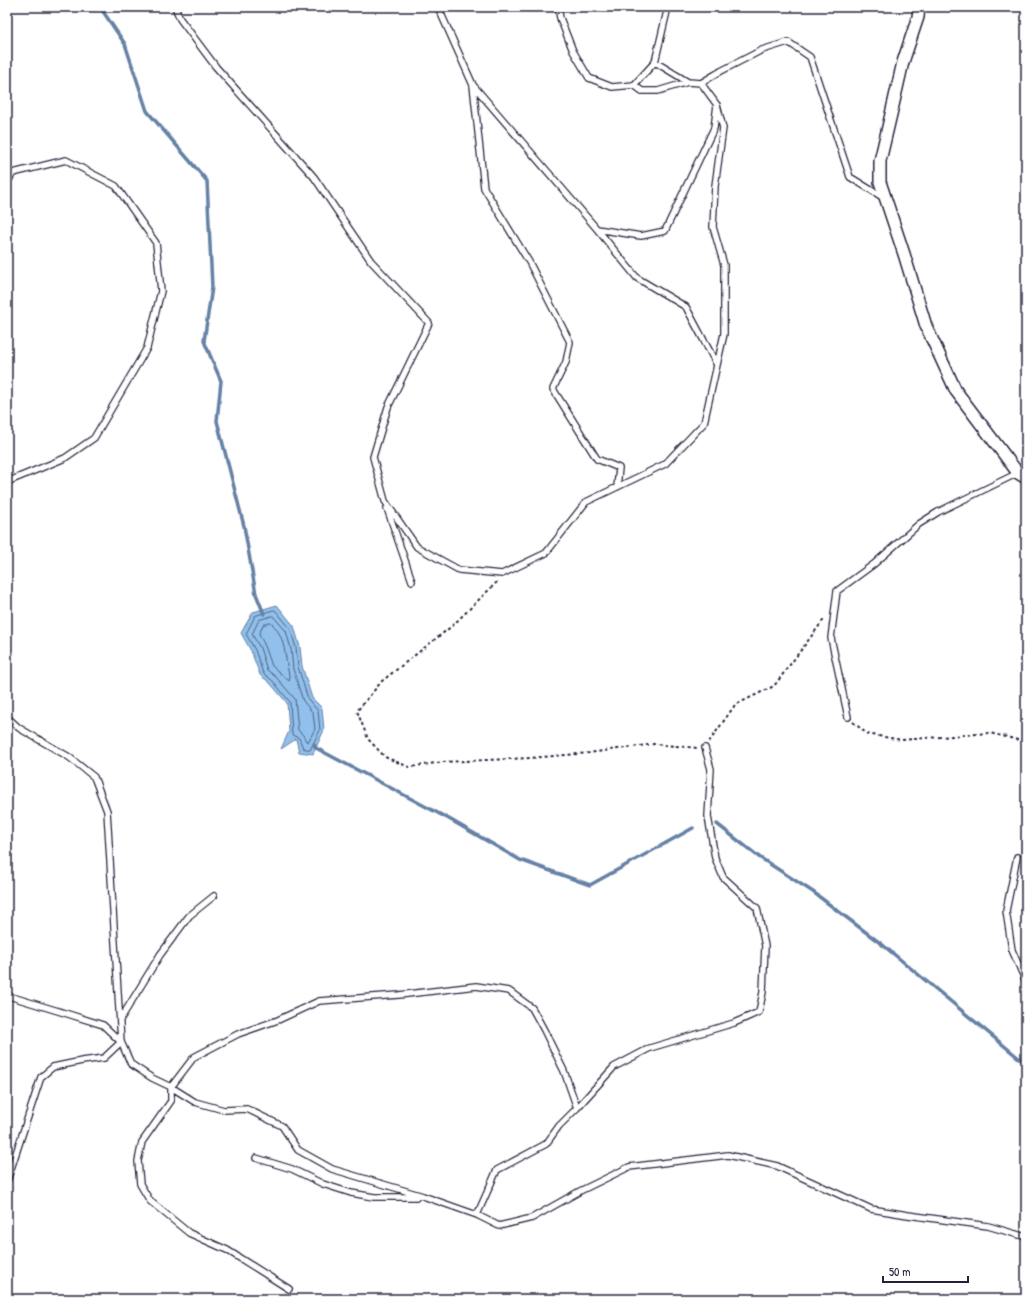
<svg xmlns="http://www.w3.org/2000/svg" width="1033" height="1306" viewBox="0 0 1033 1306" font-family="'Patrick Hand',sans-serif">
<rect width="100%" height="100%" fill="#fff"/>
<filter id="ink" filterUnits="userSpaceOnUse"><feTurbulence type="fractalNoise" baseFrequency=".025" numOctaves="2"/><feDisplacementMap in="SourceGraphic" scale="8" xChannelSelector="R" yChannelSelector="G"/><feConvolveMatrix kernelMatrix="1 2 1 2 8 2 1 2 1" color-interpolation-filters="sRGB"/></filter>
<g filter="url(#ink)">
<path fill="#91c0ec" stroke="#6581a5" d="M277,605L294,626L300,647L302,666L312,698L322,708L324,730L313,754L299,752L296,739L281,749L289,731L287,703L270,683L260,675L251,651L241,633L253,612Z"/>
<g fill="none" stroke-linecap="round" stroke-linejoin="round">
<path stroke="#4e6182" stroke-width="1" d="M274,610L276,611L290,628L296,648L298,667L308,699L318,711L320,730L310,750L303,748L299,738L292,735L290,702L273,681L263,673L255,650L246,634L255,616Z
M273,616L286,631L291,649L293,669L303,701L313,713L315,729L308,742L306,741L303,735L298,730L295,699L276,677L267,670L260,648L252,634L259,620Z
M271,623C287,637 284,659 290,678L289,681L272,666L265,646L259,634L263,625Z"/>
<path stroke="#6581a5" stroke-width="3.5" d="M100,7L125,44L147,111L207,181L212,287L204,341L221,381L217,421L244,526L256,594L264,614
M314,744L316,748L449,819L520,860L590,885L693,828
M717,824L759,857L813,892L884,946L1026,1064"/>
<g stroke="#22223b" stroke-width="8">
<path id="lane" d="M175,7L180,19L216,67L314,177L371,261L429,323L388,407L373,457L385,501L417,547L459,570L502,574L546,553L586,502L665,464L704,423L717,365L686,307L637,278L597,229
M438,7L473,85L484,188L529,262L570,342L566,362L553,389L597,459L619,468L617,487
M558,7L560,18L573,51L589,78L612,87L634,85L655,62L668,7
M655,62L688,82
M701,83L717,105L723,128L715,186L713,227L724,265V334L717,365
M473,85L597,229L641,236L665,231L714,128L717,105
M634,85L642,91H658L688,82L701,83L721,71L762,50L788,42L810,57L850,177L884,198
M7,183L13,173L66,160L116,186L156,243L161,291L147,348L94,438L65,458L7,482
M387,508L412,581
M7,717L19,728L69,757L94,777L107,811L121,1042L104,1058L82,1061L53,1067L41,1077L7,1181
M848,717L831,638L837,591L874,564L919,524L938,512L1018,473
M1017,857L1006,911L1012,950L1026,982
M7,997L9,996L68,1014L103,1025L121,1042L131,1064L152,1078L171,1087L195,1102L224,1110L247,1109L282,1126L298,1150L332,1169L423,1196L477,1215L499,1226L532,1218L580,1191L629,1167L728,1155L777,1166L871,1209L908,1215L988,1226L1026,1237
M120,1020L160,955L189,916L214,896
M256,1158L292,1169L323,1184L351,1193L374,1197H416
M477,1215L497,1170L546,1144L559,1126L577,1108L614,1067L650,1048L734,1023L759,1012L763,992L765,946L757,908L723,877L715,858L708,816L711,769L705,748
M289,1289L227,1250L189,1233L150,1201L140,1184L138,1161L142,1142L171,1101V1087L194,1057L238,1034L278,1020L319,1001L399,995L476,986L509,991L532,1008L544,1030L564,1071L577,1108"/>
</g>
<g stroke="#22223b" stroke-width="14">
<path id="street" d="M919,7L918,17L903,62L892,110L880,161V182L904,254L926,326L956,391L1018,473L1026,478"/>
</g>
<path stroke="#22223b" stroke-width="2" stroke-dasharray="3 3" stroke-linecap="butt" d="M497,582L452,626L382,681L357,711L368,739L385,757L409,767L443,762L531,758L589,753L654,744L698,748
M853,722L867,734L902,740L990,733L1026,742
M709,742L735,705L774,686L825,618"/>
<use href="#lane" stroke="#fff" stroke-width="5.5"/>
<use href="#street" stroke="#fff" stroke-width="11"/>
</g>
</g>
<rect width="1033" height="1306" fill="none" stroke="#fff" stroke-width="24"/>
<rect x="12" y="12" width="1009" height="1282" fill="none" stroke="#22223b" stroke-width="1.5" filter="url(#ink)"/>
<path d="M883 1276v6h85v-6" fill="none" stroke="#22223b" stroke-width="2"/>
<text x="889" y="1276" font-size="12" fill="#22223b" stroke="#ffffff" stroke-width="3" paint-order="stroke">50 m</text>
</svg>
